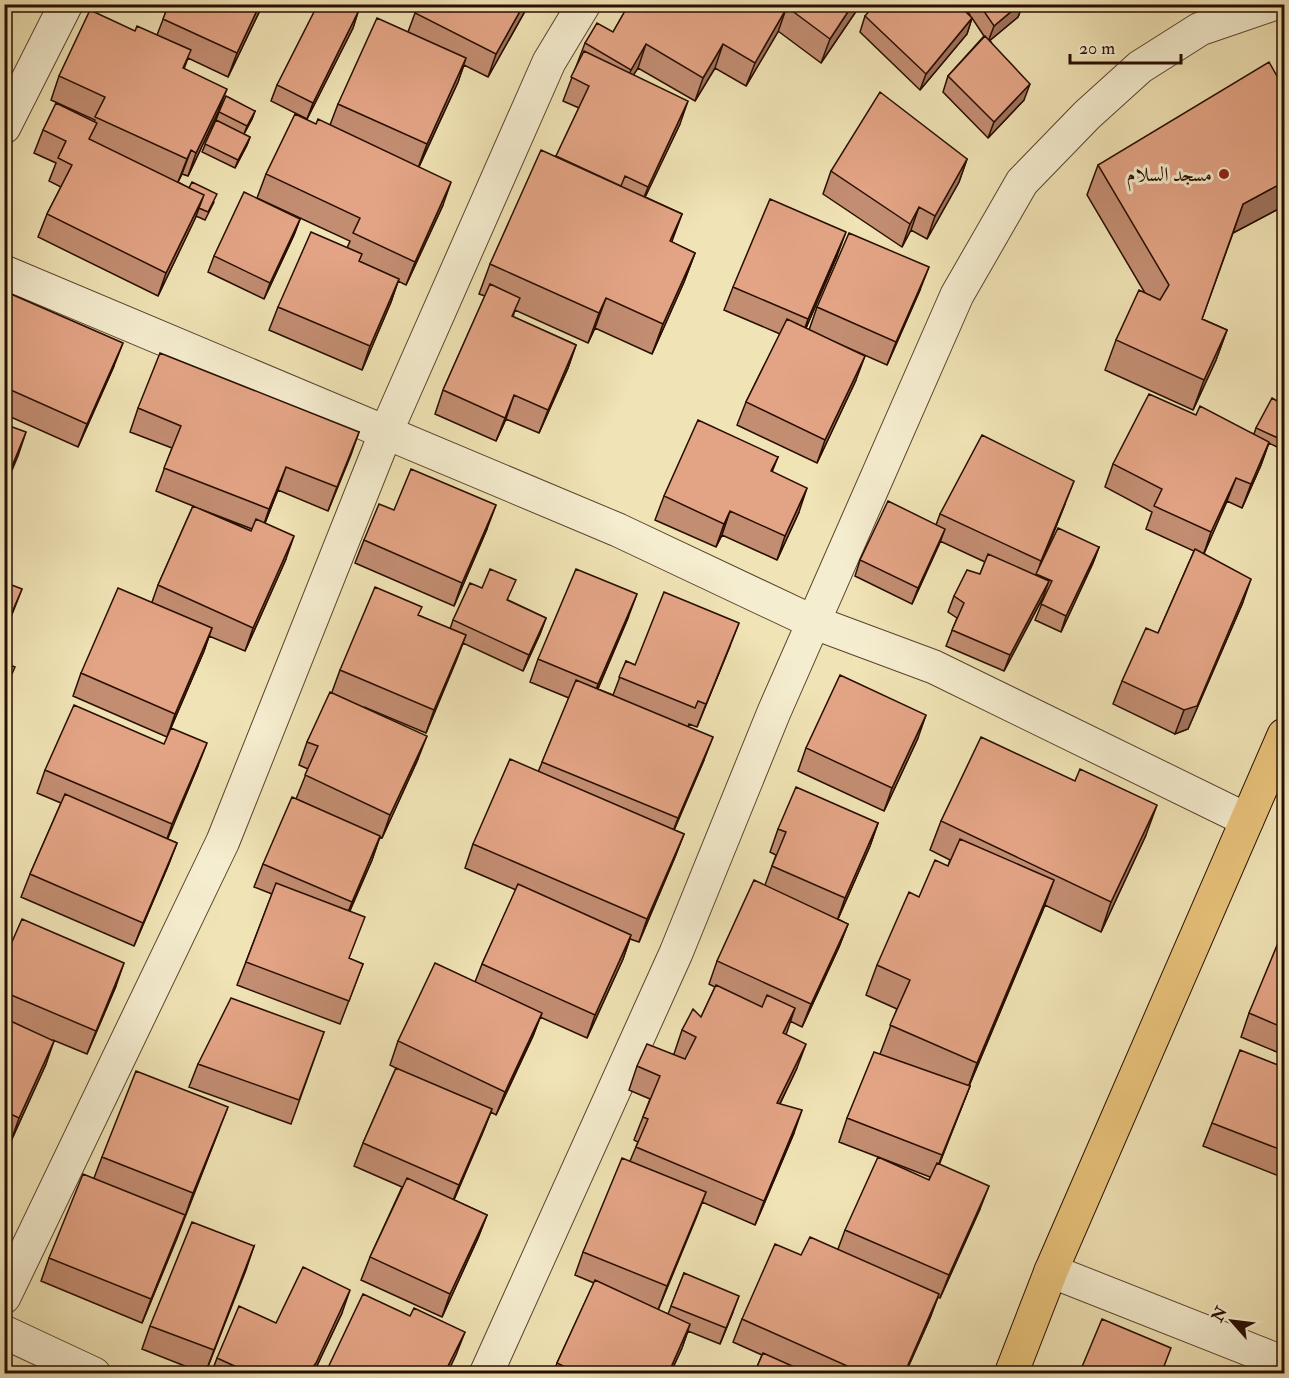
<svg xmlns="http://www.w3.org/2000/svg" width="1289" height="1378" viewBox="0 0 1289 1378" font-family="'IM FELL Double Pica',Amiri,serif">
<rect width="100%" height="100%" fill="#f0e3b5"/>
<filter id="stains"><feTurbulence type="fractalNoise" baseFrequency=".00333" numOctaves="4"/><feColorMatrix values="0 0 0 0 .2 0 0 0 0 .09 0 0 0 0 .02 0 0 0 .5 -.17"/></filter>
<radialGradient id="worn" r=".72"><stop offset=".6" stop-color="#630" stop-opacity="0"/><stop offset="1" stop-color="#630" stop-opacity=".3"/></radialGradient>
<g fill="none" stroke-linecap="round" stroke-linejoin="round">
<g stroke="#5a432d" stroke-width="35">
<path id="minor" d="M4,127L66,4
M4,272L618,530L813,622L934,667L1247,820
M1051,1271L1284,1363
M4,1297L223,841L386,432L549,62L584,4
M4,1332L94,1374
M486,1374L676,953L774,712L957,295L1022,182L1087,115L1140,67L1200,29L1273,4"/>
</g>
<g stroke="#280e00" stroke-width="35">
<path id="primary" d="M1011,1374L1051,1271L1284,735"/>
</g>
<use href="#minor" stroke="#f5edcf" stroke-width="33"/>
<use href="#primary" stroke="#e8c27a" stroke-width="33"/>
</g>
<path fill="#c38d72" stroke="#280e00" stroke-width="1.5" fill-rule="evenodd" d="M169,4H263L228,77L188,58L184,69L218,112L188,176L182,174L178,182L214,202L205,220L196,216L158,296L38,237L47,214L61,187L49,181L56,163L34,153L43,130L94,122L95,120L51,100L59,76L135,31L157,35Z
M420,4H529L488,77L464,65L458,82L419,167L443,205L406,285L398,281L391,302L362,370L269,330L278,307L347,248L350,241L257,198L266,174L316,124L330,125L338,104L408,32L415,13Z
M629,4H861L821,63L778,31L746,86L715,68L695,101L638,68L633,75L680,124L645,197L682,214L671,242L695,253L684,282L652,354L595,328L588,343L515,310L513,317L576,345L568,368L539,433L506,419L496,441L435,414L443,390L485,296L479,294L490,264L556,157L579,108L563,101L585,43L613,32Z
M963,4H1023L1018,17L990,40L1024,100L988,138L943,92L948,76L984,36L972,18L967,34L920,90L860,32L865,16L970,15Z
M358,12L353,28L307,119L271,101L277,85Z
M1284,80V206L1233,233L1202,319L1227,330L1216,360L1193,410L1105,370L1116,340L1145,293L1087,195L1098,165Z
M255,111L252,119L244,134L250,137L247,145L235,168L202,152L216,120L219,112Z
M967,159L959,182L927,239L911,230L902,247L823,194L831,171Z
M300,219L294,235L264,299L208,272L214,256Z
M837,256L806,328L809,330L817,307L920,290L887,365L835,342L856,380L817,463L737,425L746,402L780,334L724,310L733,287Z
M4,291L114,366L78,447L4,414Z
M138,408L359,432L328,511L278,490L265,523L286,559L245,651L209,636L204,651L167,737L73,696L81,673L152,602L158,585L193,506L156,491L172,448L130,432ZM200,509L252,529L251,531Z
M1196,415L1254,434L1256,428L1284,431L1277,447L1269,443L1261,465L1242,508L1227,501L1204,553L1243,602L1188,729L1175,734L1113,704L1122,681L1158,633L1194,551L1146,529L1152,512L1105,487L1113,464Z
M778,457L772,472L799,512L777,560L722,535L716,547L655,520L664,496Z
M1065,504L1042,562L1099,547L1093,563L1061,632L1035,620L1045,596H1044L1004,671L946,646L957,618L948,612L954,596L980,574L985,562L940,541L912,604L855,576L860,560L936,525L940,514Z
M394,510L487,529L454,606L355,563L364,540Z
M508,600L546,618L540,634L523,671L463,643L426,733L364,707L418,759L382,838L380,837L372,860L350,911L349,959L363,964L340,1024L237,985L272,894L254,887L263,864L327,813L296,799L308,769L299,765L307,742L332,692L340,670L418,615L450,629L453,620Z
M628,618L598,689L613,695L626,661L635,665L730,646L697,727L689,724L688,727L704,760L674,830L684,834L675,857L639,942L630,939L623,959L587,1038L540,1017L533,1036L496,1115L491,1112L483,1132L454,1200L487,1215L478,1238L442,1317L361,1280L370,1257L402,1187L354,1166L363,1143L396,1068L390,1065L398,1041L475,982L482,964L516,890L465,868L473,844L538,772L569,698L530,682L538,659Z
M918,738L884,811L798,771L806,748Z
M198,766L167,839L177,843L168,866L134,946L21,897L30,874L61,803L37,793L45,770Z
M941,821L1146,835L1101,932L1045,905L969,1086H970L961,1109L939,1164L980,1209L940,1298L938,1297L930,1318L905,1374H754L762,1355L733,1342L742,1319L801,1255L838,1249L845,1230L929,1180L930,1177L839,1142L847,1118L880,1054L897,1009L866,995L877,965L919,897L948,866L950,860L930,850Z
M878,823L870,846L838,919L848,924L839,947L802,1027L790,1021L785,1034L797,1068L780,1104L794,1133L755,1225L702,1202L658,1310L668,1314L684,1273L733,1312L720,1344L688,1331L682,1348L670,1374H553L557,1363L594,1283L575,1275L583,1252L630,1161L638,1142L634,1140L650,1099L629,1090L637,1066L674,1054L682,1030L701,1017L715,987L709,984L717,961L765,885L776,855L770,852L778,829Z
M1284,850V860L1282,859Z
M4,941L116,986L87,1054L53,1040L46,1064L11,1141L4,1138Z
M1284,945V1055L1241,1037L1249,1013Z
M324,1032L291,1124L189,1087L198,1064Z
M1284,1063V1178L1203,1146L1212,1123L1283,1067Z
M219,1130L177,1238L142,1323L41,1281L49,1258L94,1178L102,1157Z
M254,1246L205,1374L142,1349L150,1326Z
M342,1313L313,1374H211L217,1358L276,1323Z"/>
<path fill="#9f735d" stroke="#280e00" stroke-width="1.5" d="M260,4H263L228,77L237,53Z
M524,4H529L488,77L496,54Z
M853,4H861L821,63L830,39Z
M1020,4H1023L1018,17L988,42L994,26Z
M786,9L778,32L746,86L755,63Z
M358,12L353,28L307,119L313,103Z
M972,18L967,34L920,90L926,74Z
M646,44L638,68L622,93L631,70Z
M723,44L715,68L695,101L703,78Z
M466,58L458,82L418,168L427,144Z
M1030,84L1024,100L988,138L994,122Z
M227,89L218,112L188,176L196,153Z
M688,101L680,124L639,210L648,187Z
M255,111L252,119L244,134L247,126Z
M250,137L247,145L235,168L238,160Z
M191,150L182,174L178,182L187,159Z
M967,159L959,182L927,239L935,216Z
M451,182L443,205L406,285L415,262Z
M1284,182V206L1233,233L1243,204Z
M204,195L195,219L158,296L166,273Z
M919,207L911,230L902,247L910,224Z
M682,214L671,244L670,241Z
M300,219L294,235L264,299L270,283Z
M846,232L837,256L800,342L808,319Z
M695,253L684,282L652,354L663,324Z
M929,267L920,290L887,365L896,342Z
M399,279L391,302L362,370L370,346Z
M606,298L595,328L588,343L599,313Z
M1227,330L1216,360L1193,410L1204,380Z
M123,343L114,366L78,447L87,424Z
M576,345L568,368L539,433L548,410Z
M865,356L856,380L817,463L825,440Z
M514,395L506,419L496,441Z
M26,432L18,456L4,489V486Z
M359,432L351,455L328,511L337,487Z
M1269,442L1261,465L1242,508L1251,484Z
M286,467L278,490L261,533L269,509Z
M1236,478L1227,501L1203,556L1211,532Z
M1074,481L1065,504L1037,574L1041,561Z
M807,488L799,512L777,560L785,536Z
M496,505L487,529L454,606L462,583Z
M730,511L722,535L716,547L724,524Z
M945,529L939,545L912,604L918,588Z
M294,536L286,559L245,651L253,628Z
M1099,547L1093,563L1061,632L1066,616Z
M1251,579L1243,602L1188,729L1175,734L1184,710Z
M1049,581L1043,597L1004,671L1010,655Z
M22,589L13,612L4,633V631Z
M637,594L628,618L590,707L598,684Z
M546,618L540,634L523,671L529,655Z
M739,623L730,646L697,727L706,704Z
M212,628L204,651L167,737L175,714Z
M466,635L457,659L426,733L434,710Z
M926,715L918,738L884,811L892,788Z
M427,736L418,759L382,838L390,815Z
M713,737L704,760L669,842L678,818Z
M207,743L198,766L164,848L172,824Z
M1157,805L1146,835L1101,932L1111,902Z
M878,823L870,846L837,921L845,898Z
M684,834L675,857L639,942L647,919Z
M380,836L372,860L343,925L352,902Z
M177,843L168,866L134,946L143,923Z
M1054,880L1043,910L966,1093L977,1063Z
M848,924L839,947L802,1027L811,1004Z
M631,935L623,959L587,1038L595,1015Z
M124,963L116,986L87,1054L96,1031Z
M795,1008L787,1032L775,1057L783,1033Z
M542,1013L533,1036L496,1115L505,1092Z
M54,1041L46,1064L11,1141L19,1118Z
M806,1044L797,1068L769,1126L777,1103Z
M970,1086L934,1178L942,1155Z
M228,1107L219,1130L185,1216L193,1193Z
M492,1109L483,1132L450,1208L459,1185Z
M802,1110L794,1133L755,1225L764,1201Z
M989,1186L980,1209L940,1298L949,1275Z
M706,1192L697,1216L658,1310L667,1286Z
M185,1215L177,1238L142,1323L151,1299Z
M487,1215L478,1238L442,1317L450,1294Z
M254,1246L246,1270L205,1374L214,1350Z
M350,1290L342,1313L313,1374H307Z
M939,1294L930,1318L905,1374H904Z
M739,1296L733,1312L720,1344L726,1328Z
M690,1324L682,1348L670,1374H668Z
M465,1332L456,1355L447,1374H444Z"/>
<path fill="#e3a485" stroke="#280e00" stroke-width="1.5" d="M169,4H260L237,53L163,19Z
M318,4H344L358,12L313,103L277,85Z
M420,4H524L496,54L415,13Z
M629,4H778L786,9L755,63L723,44L703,78L646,44L631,70L585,43L597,23L613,32Z
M783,4H853L830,39Z
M875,4H958L972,18L926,74L865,16Z
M979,4H1020L994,26Z
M90,10L135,31L137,26L191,50L183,68L227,89L196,153L191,150L187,159L95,117L105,97L59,76Z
M377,18L466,58L427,144L338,104Z
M985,36L1030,84L994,122L948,76Z
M584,51L688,101L648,187L625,176L621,186L556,156L589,86L571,77Z
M1269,62L1281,83L1284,80V182L1243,204L1202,319L1227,330L1204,380L1116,340L1139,290L1160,300L1169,285L1098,165Z
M880,92L967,159L935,216L919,207L910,224L831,171Z
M226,96L255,111L247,126L219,112Z
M56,103L97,123L89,139L204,195L166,273L47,214L72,165L58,158L66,141L43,130Z
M295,114L316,124L318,119L451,182L415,262L353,233L360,218L266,174Z
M216,120L250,137L238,160L205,144Z
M541,150L682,214L670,241L695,253L663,324L606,298L599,313L490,264Z
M192,182L217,194L208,212L199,208L204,195L189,188Z
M244,192L300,219L270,283L214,256Z
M770,199L846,232L808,319L733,287Z
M311,232L362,254L359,261L399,279L370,346L278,307Z
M849,233L929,267L896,342L817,307Z
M490,284L520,298L512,316L576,345L548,410L514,395L505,418L443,390Z
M4,291L123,343L87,424L4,387Z
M787,319L865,356L825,440L746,402Z
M160,353L359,432L337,487L286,467L269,509L164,468L181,426L138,408Z
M1149,394L1196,415L1200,406L1269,442L1251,484L1236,478L1211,532L1154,506L1162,489L1113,464Z
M1272,398L1284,405V430L1280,439L1256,428Z
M698,420L778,457L771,471L807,488L785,536L730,511L724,524L664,496Z
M4,424L26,432L4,486Z
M982,435L1074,481L1041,561L940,514Z
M411,469L496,505L462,583L364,540L379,504L394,510Z
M888,501L945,529L918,588L860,560Z
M193,506L251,531L256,519L294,536L253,628L158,585Z
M1058,528L1099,547L1066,616L1041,604L1052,581L1036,574Z
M1195,549L1251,579L1197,706L1184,710L1122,681L1146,628L1158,633Z
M988,554L1049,581L1010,655L952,630L964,603L954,596L967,570L980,574Z
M490,569L516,580L507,600L546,618L529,655L453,620L470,583L482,588Z
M576,569L637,594L598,684L538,659Z
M4,582L22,589L4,631Z
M375,587L422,607L418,615L466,635L434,710L340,670Z
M118,588L212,628L175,714L81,673Z
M664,592L739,623L706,704L698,701L695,708L619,677L626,661L635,665Z
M4,663L15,667L4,692Z
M840,675L926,715L892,788L806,748Z
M576,680L713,737L678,818L542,762Z
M330,692L427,736L390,815L305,775L318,746L307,742Z
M74,705L164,744L171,728L207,743L172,824L45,770Z
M981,737L1075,781L1080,769L1157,805L1111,902L941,821Z
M510,759L684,834L647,919L473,844Z
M796,787L878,823L845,898L772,866L786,832L778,829Z
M65,794L177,843L143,923L30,874Z
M292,797L380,836L352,902L263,864Z
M960,839L1054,880L977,1063L890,1025L910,980L877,965L909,892L919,897L935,860L948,866Z
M754,880L848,924L811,1004L717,961Z
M276,883L365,917L349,958L363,964L349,1001L246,962Z
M518,884L631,935L595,1015L482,964Z
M22,919L124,963L96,1031L4,992V941L11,944Z
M1278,943L1284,945V1028L1249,1013Z
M435,963L542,1013L505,1092L398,1041Z
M716,985L762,1007L767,995L795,1008L783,1033L806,1044L777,1103L802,1110L764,1201L636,1147L648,1119L643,1117L660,1076L637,1066L647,1044L685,1059L696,1037L682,1030L693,1009L701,1017Z
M231,998L324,1032L299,1100L198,1064Z
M4,1018L54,1041L19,1118L4,1111Z
M1240,1050L1283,1067L1284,1063V1151L1212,1123Z
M874,1052L970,1086L942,1155L847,1118Z
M396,1068L492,1109L459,1185L363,1143Z
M136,1071L228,1107L193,1193L102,1157Z
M878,1157L929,1180L937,1163L989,1186L949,1275L845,1230Z
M622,1158L706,1192L667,1286L583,1252Z
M83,1174L185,1215L151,1299L49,1258Z
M407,1178L487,1215L450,1294L370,1257Z
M192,1222L254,1246L214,1350L150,1326Z
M810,1237L939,1294L904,1374H865L742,1319L775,1244L801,1255Z
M303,1267L350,1290L316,1363L307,1374H252L217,1358L239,1306L276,1323Z
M684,1273L739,1296L726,1328L671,1306Z
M595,1280L690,1324L668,1374H579L557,1363Z
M363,1294L410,1316L414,1308L465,1332L444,1374H325Z
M1102,1319L1171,1348L1161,1374H1079Z
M763,1353L810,1374H754Z"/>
<circle fill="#8f2418" stroke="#f5edcf" stroke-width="2" cx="1224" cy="174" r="6"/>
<g text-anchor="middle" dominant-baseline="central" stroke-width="6" stroke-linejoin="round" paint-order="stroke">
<g font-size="20" fill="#280e00" stroke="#f5edcf" text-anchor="end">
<text x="1212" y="174">مسجد السلام</text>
</g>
</g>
<rect width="1289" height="1378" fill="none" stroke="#f0e3b5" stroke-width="24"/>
<rect x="6" y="6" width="1277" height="1366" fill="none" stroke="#280e00" stroke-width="3"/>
<rect x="12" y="12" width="1265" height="1354" fill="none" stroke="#280e00" stroke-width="1.5"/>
<g transform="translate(1232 1321) rotate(298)" stroke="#f5edcf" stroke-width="4.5" paint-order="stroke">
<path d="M0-4.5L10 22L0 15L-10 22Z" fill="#280e00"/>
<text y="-9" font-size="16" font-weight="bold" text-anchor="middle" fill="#280e00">N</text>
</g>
<path d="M1070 54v9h111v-9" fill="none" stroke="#280e00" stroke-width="3"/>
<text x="1079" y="54" font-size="18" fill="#280e00" stroke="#f5edcf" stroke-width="4.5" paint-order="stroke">20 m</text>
<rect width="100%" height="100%" filter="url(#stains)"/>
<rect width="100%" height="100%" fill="url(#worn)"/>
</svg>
